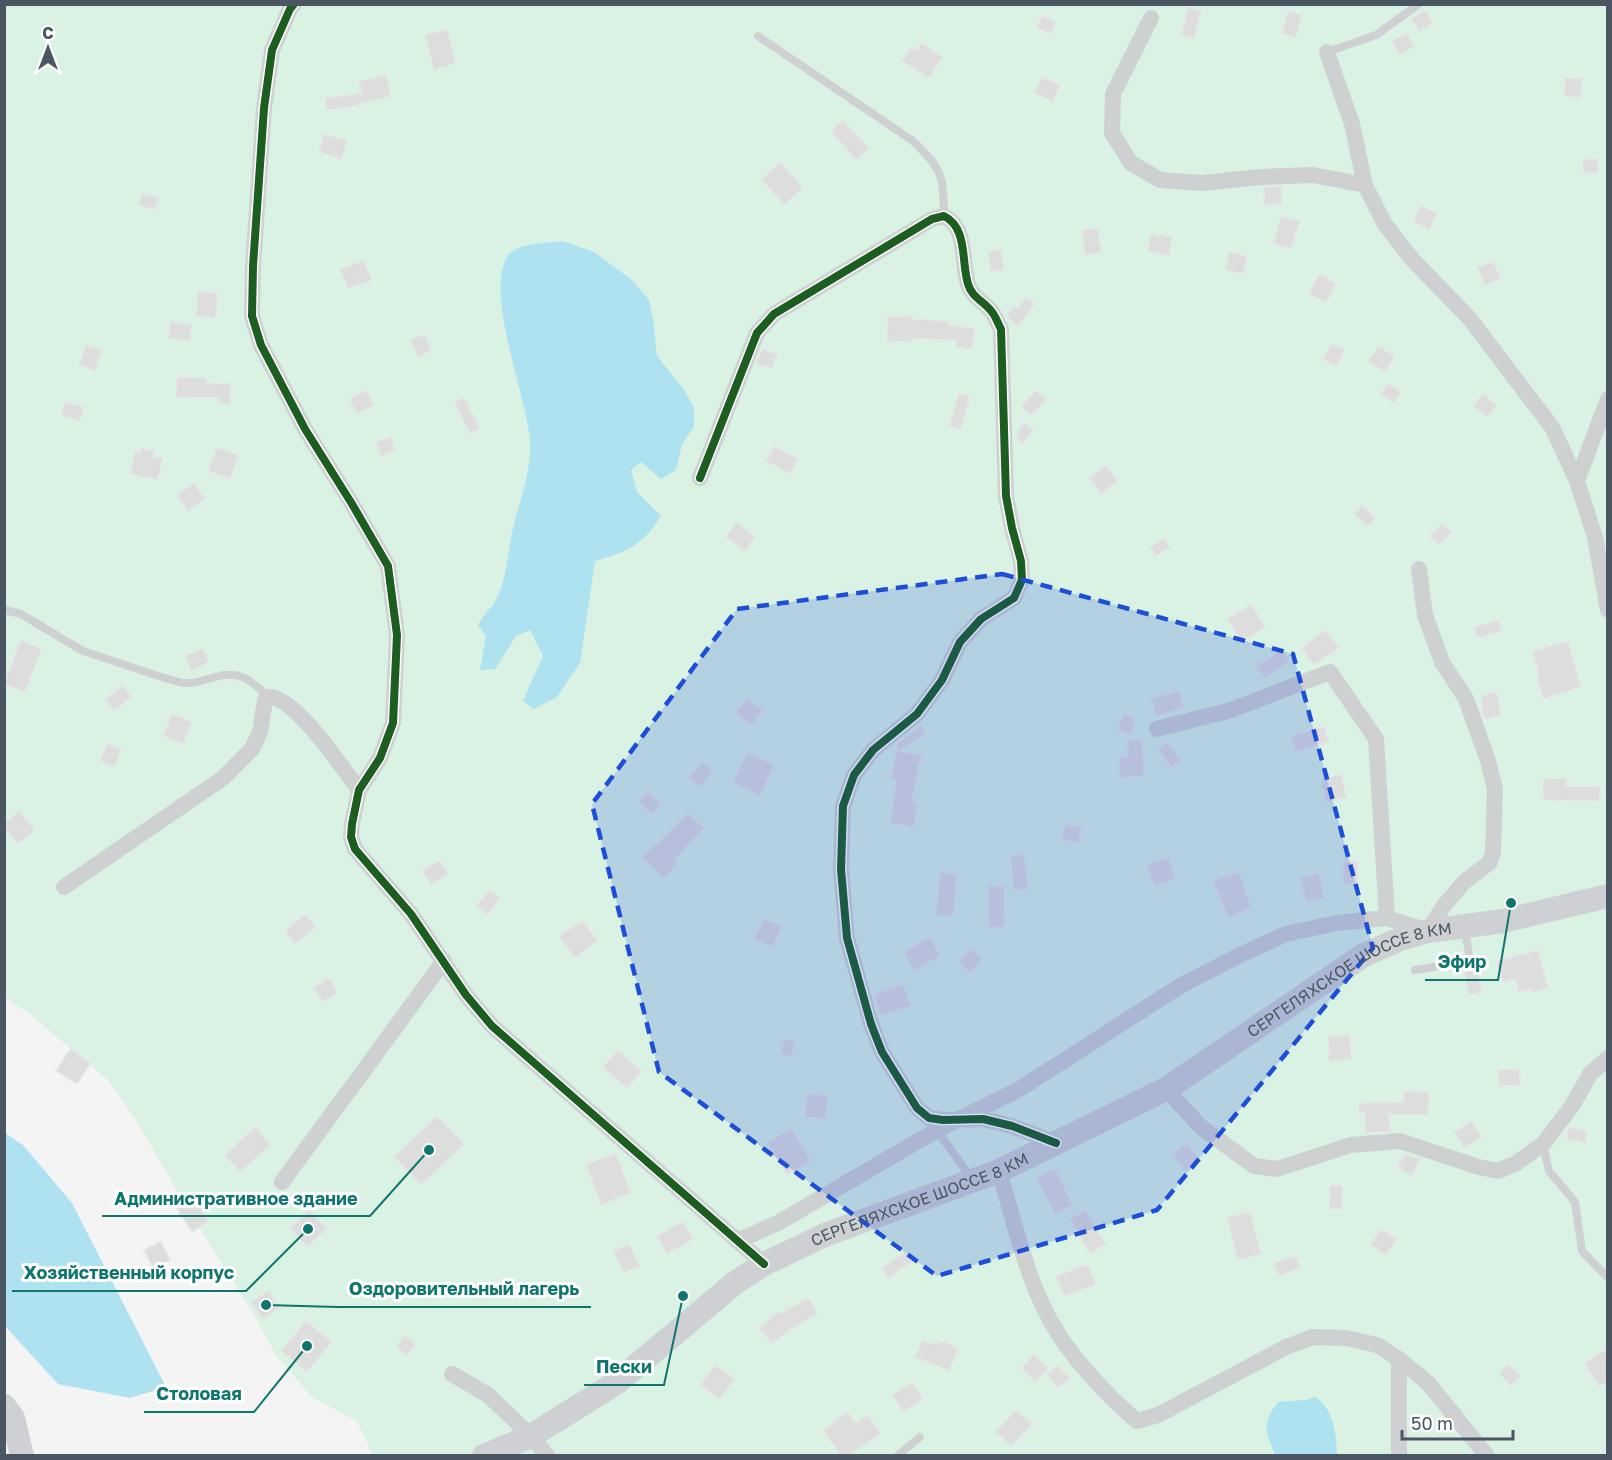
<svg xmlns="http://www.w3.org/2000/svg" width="1612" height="1460" viewBox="0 0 1612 1460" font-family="'Golos Text',sans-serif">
<rect width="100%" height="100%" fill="#f4f4f4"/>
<path fill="#d9f2e3" d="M5,5H1607V1455H373L357,1421L313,1398L277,1357L253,1313L192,1216L136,1120L108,1080L31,1015L5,997Z"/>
<path fill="#aee2f0" d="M562,241L594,252L632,280L649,300L653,319L657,356L685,391L694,408V427L682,444L676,470L661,479L641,462L631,470L637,492L661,516C642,546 628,551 595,561L580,663L557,697L534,709L523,701L543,656L530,630L516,636L495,669L480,670L486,636L478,625C482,617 489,610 494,603C507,581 507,557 512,533C519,501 532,473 530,440C526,393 485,296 507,257C516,242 547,244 562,241Z
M5,1133L23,1145L72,1203L166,1387L130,1398L58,1384L5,1326Z
M1315,1397C1333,1407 1337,1436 1337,1455H1275C1266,1431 1261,1424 1278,1402L1305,1400Z"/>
<path fill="#ddddde" stroke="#e5e6e7" stroke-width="1.5" d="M1188,7L1201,11L1194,39L1181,35Z
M1426,10L1433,23L1419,32L1411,19Z
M1288,11L1302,15L1296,37L1282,34Z
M1042,15L1056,22L1051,34L1036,28Z
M447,29L456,63L434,70L425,35Z
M1407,33L1414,47L1399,55L1392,40Z
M921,43L943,57L929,78L902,61L911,47L916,50Z
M386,75L391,96L346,108L326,110L325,98L362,93L359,81Z
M1042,77L1060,85L1053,102L1034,93Z
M1565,78H1582L1581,98L1564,96Z
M843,120L869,148L856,160L831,131Z
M324,134L347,140L342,159L319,152Z
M1583,159H1598V173H1583Z
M781,162L803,188L784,205L761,179Z
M1264,187H1282V204L1264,205Z
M142,193L159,198L155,210L139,205Z
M1421,205L1437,213L1429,230L1413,221Z
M1281,216L1300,221L1291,249L1273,244Z
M1098,228L1101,253L1085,255L1082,230Z
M1150,234L1172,237L1169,255L1148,251Z
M1001,249L1004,270L991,272L988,251Z
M1229,252L1247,256L1243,274L1225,270Z
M364,260L372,280L348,289L340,269Z
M1493,261L1501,278L1485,286L1477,268Z
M1319,274L1336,283L1326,303L1309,294Z
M198,291L218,293L215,318L196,316Z
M1026,297L1035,304L1018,327L1006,315L1014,306L1017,308Z
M912,316V319L948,321V325L975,328L972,349L956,347L957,341L912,338V342H888L887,317Z
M170,322L192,325L190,341L168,338Z
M424,334L432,350L418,357L410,340Z
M1331,343L1345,349L1337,366L1323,360Z
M86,345L102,350L95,371L79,365Z
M1378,346L1395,356L1385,372L1368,361Z
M762,349L777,354L772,369L756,364Z
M177,377L207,378V383L231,384L230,404L218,403V398L176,397Z
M1388,383L1401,393L1394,403L1380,394Z
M366,390L374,405L357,414L349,399Z
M1036,390L1047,400L1031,416L1021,406Z
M959,393L970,396L961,429L949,426Z
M1483,394L1497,405L1487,417L1473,406Z
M464,397L480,429L470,434L454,402Z
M65,402L84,407L80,421L61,416Z
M1024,423L1034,430L1023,444L1015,436Z
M391,437L395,451L381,456L376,442Z
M774,446L798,459L790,474L766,461Z
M217,447L239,455L230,479L208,471Z
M141,448L155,451L153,456L163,458L158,480L130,474L135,451L140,453Z
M1106,465L1118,481L1101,494L1089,478Z
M194,483L205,499L188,511L177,495Z
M1362,505L1376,518L1368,526L1354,514Z
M736,522L755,537L745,551L725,537Z
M1442,523L1452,532L1439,545L1430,536Z
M1164,538L1170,548L1156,556L1150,547Z
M1251,604L1266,627L1241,642L1227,619Z
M1499,620L1502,631L1477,638L1474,627Z
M1326,630L1339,647L1314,665L1301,648Z
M21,640L42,649L25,692L4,684Z
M1568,641L1581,687L1544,699L1536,678L1539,677L1532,651Z
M203,648L209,663L191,671L185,656Z
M1282,649L1290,661L1265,678L1256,666Z
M123,685L132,697L114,711L105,700Z
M1179,691L1184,708L1156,716L1151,698Z
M1497,692L1501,716L1484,719L1480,696Z
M747,698L763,710L752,725L735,713Z
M172,714L192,722L183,744L163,736Z
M1124,714L1136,720L1130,735L1117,730Z
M921,725L926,734L899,751L921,755L912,801L918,802L914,827L890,823L897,780L891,779L898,743Z
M1324,726L1329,742L1296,752L1291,736Z
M1127,740H1142L1144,776L1120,778L1119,758L1128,757Z
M1167,742L1181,761L1171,768L1158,749Z
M107,743L122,749L115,767L100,761Z
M747,752L774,765L760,796L733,783Z
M703,762L713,771L700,787L689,778Z
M1341,774L1347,797L1326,803L1321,780Z
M1566,778V786H1600V801L1543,800V779Z
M648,791L661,805L651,815L638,801Z
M19,811L35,830L18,844L4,828V823Z
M688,813L704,828L674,860L677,864L664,878L642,858L656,843L657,844Z
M1065,824L1081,827L1079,843L1062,840Z
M1024,854L1028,889L1014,890L1010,856Z
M1168,857L1176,878L1155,886L1146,865Z
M440,860L448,874L431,885L422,870Z
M1343,861H1358V884H1344Z
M1239,871L1251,907L1229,918L1213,881Z
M940,872L957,874L953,916L936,915Z
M1319,873L1324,898L1306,902L1301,877Z
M988,886H1004L1005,927H989Z
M489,890L500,898L488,915L476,906Z
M305,914L316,927L295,944L285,931Z
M764,918L782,926L772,947L754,939Z
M582,920L598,940L575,958L559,937Z
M930,937L940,956L914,971L904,952Z
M970,949L982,959L970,973L958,962Z
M1538,950L1548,988L1532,993L1531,989L1519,992L1515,979L1503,982L1497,961Z
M1477,969L1482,992L1469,995L1464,972Z
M329,978L338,992L323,1002L313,988Z
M903,984L911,1006L880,1016L874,994Z
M1350,1035L1351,1059L1329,1061L1328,1036Z
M785,1038L796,1043L791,1057L780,1053Z
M70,1049L91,1063L77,1084L56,1071Z
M618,1050L642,1071L627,1088L603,1067Z
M1520,1069V1086H1499L1498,1070Z
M1404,1091L1429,1092L1428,1115L1389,1114L1390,1131L1365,1133V1113H1359V1103L1403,1102Z
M807,1094L828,1096L825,1119L805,1117Z
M437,1116L464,1144L421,1185L394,1157Z
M1472,1121L1482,1137L1464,1148L1454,1132Z
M255,1127L271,1145L240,1172L224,1155Z
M1569,1127L1587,1131L1585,1143L1566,1139Z
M791,1128L811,1161L787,1175L767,1143Z
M1187,1143L1200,1160L1186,1171L1173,1154Z
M616,1153L631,1193L601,1205L586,1164Z
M1405,1154L1421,1159L1411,1175L1397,1167Z
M1055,1168L1073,1205L1055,1214L1036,1178Z
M1330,1185H1343L1342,1209H1329Z
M191,1194L209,1221L192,1232L174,1205Z
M309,1210L327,1229L307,1247L290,1228Z
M1085,1210L1106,1244L1090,1254L1070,1219Z
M1250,1212L1261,1254L1238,1260L1227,1217Z
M683,1221L693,1239L667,1254L657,1236Z
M1381,1229L1397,1239L1386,1255L1370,1244Z
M161,1241L170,1260L154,1269L144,1250Z
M629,1244L640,1266L624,1273L613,1251Z
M905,1252L912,1262L888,1278L882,1268Z
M1296,1255L1300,1268L1279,1276L1274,1263Z
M1088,1264L1096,1285L1064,1296L1056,1276Z
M268,1291L280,1308L263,1319L251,1302Z
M809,1298L818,1314L791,1329L772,1344L759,1329L779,1311L781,1313Z
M306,1320L332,1342L307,1372L281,1351Z
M405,1335L416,1345L407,1356L396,1346Z
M923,1340L934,1344L945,1341L958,1349L949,1371L915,1357Z
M1608,1348V1381L1599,1387L1584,1363Z
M1034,1354L1048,1368L1035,1381L1021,1368Z
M1508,1364L1521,1376L1511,1386L1499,1374Z
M715,1365L735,1379L720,1399L700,1385Z
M1058,1365L1070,1379L1058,1388L1047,1374Z
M912,1382L923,1399L903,1412L892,1395Z
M1016,1410L1032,1424L1011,1446L995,1432Z
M848,1412L856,1423L868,1415L881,1433L850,1455H841L823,1430Z"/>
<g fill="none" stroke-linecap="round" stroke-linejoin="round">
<path stroke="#ced0d2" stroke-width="8" d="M758,36L913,141C943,170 943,175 944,216
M1327,52L1376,35L1419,4
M4,610L21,614L83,651L161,677L183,683H193L223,675H236L247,679L270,697
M1415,970L1470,961L1465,929
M937,1130L971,1178
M1543,1144L1549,1171L1575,1202L1582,1251L1608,1278
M897,1456L920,1437"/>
<path stroke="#ced0d2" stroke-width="16" d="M294,4L290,9L272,50L264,108L253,266L252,316L261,345L305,429L352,504L388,566L397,635L393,723L380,758L359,790L352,824L351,837L355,849L411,914L466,995L492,1026L764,1264
M1151,18L1113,94L1112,133L1131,163L1160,180L1203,183L1260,177L1313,175L1365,185
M1327,52L1352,124L1365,185L1384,223L1412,259L1469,318L1552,427L1577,481L1595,537L1608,610
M700,478L757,333L774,314L932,219L944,216C968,228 961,261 968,284C972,298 984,301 992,312C996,317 998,324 1001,329L1006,496L1012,528L1021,561L1022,580L1014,598L981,619L960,642L942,680L917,714L873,750L854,775L843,806L841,869L847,938L871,1024L882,1052L917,1108L929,1118L943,1120L983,1119L1012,1126L1056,1143
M1577,481L1608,399
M1157,729L1231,710L1330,672L1376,739L1387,918
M64,887L223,778L252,749L260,732L265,700L270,697C297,699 342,768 359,790
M1166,1089L1201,1127L1254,1166L1277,1169L1351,1145L1400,1141L1479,1167L1498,1171L1515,1164L1543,1144L1572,1106L1590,1074L1608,1058
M999,1171C1014,1220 1025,1274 1050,1320C1069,1355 1106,1395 1137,1421L1158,1415L1286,1347L1313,1337L1345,1338L1377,1345L1399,1359V1456
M282,1182L444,961
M737,1241L778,1223L937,1130L1018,1090L1180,986L1240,955L1286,934L1337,923L1387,918L1428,931L1443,907L1463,883L1490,862L1493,852L1495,789L1488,761L1466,699L1442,662L1425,615L1419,569
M1399,1359L1429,1384L1487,1456
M452,1374L488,1395L531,1436L547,1456"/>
<g stroke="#ced0d4" stroke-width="24">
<path d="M4,1406L13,1418L22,1456"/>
<path id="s1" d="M484,1456L531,1436L616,1383L736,1282L764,1264L827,1234L999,1171L1166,1089L1364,955L1400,939L1428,931L1503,921L1608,896"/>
</g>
<g stroke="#fff" stroke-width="11">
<path id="cycleway" d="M294,4L290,9L272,50L264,108L253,266L252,316L261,345L305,429L352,504L388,566L397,635L393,723L380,758L359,790L352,824L351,837L355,849L411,914L466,995L492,1026L764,1264
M700,478L757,333L774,314L932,219L944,216C968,228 961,261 968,284C972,298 984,301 992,312C996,317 998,324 1001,329L1006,496L1012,528L1021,561L1022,580L1014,598L981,619L960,642L942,680L917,714L873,750L854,775L843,806L841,869L847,938L871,1024L882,1052L917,1108L929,1118L943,1120L983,1119L1012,1126L1056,1143"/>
</g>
<use href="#cycleway" stroke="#1b5e20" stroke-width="8"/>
</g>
<path fill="#1d4ed8" fill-opacity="0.2" stroke="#1d4ed8" stroke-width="4.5" stroke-dasharray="12 8" stroke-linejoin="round" d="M1002,574L1293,654L1373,948L1157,1210L937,1276L659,1072L592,804L737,609Z"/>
<g text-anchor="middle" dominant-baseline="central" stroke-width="6" stroke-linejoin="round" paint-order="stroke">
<g font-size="16" fill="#4a5661" stroke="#fff">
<text stroke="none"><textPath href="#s1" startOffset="996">СЕРГЕЛЯХСКОЕ ШОССЕ 8 КМ</textPath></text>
<text stroke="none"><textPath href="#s1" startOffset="510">СЕРГЕЛЯХСКОЕ ШОССЕ 8 КМ</textPath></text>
</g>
</g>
<path fill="none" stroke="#0f766e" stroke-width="2" d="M1511 903L1498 980H1425M429 1150L370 1216H102M308 1229L246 1291H12M266 1305L337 1307H591M683 1296L664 1385H584M307 1346L254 1412H144"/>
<g fill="#0f766e" stroke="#fff" stroke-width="2">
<circle cx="1511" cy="903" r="6"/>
<circle cx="429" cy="1150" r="6"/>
<circle cx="308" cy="1229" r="6"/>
<circle cx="266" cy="1305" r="6"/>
<circle cx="683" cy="1296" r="6"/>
<circle cx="307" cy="1346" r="6"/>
</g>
<g font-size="18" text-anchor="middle" font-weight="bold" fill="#0f766e" stroke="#fff" stroke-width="6" stroke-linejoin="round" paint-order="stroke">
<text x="1462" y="968">Эфир</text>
<text x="236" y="1205">Административное здание</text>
<text x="129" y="1279">Хозяйственный корпус</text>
<text x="464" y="1295">Оздоровительный лагерь</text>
<text x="624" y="1373">Пески</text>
<text x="199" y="1400">Столовая</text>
</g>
<rect width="1612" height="1460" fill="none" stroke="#4a5661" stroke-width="12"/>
<g transform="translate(48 48)" stroke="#ffffff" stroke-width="4.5" paint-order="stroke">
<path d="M0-4.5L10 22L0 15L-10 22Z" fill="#4a5661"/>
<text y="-9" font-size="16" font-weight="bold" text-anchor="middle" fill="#4a5661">С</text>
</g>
<path d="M1402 1430v9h111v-9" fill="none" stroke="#4a5661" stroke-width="3"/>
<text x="1411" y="1430" font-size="18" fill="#4a5661" stroke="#ffffff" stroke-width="4.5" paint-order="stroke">50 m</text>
</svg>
